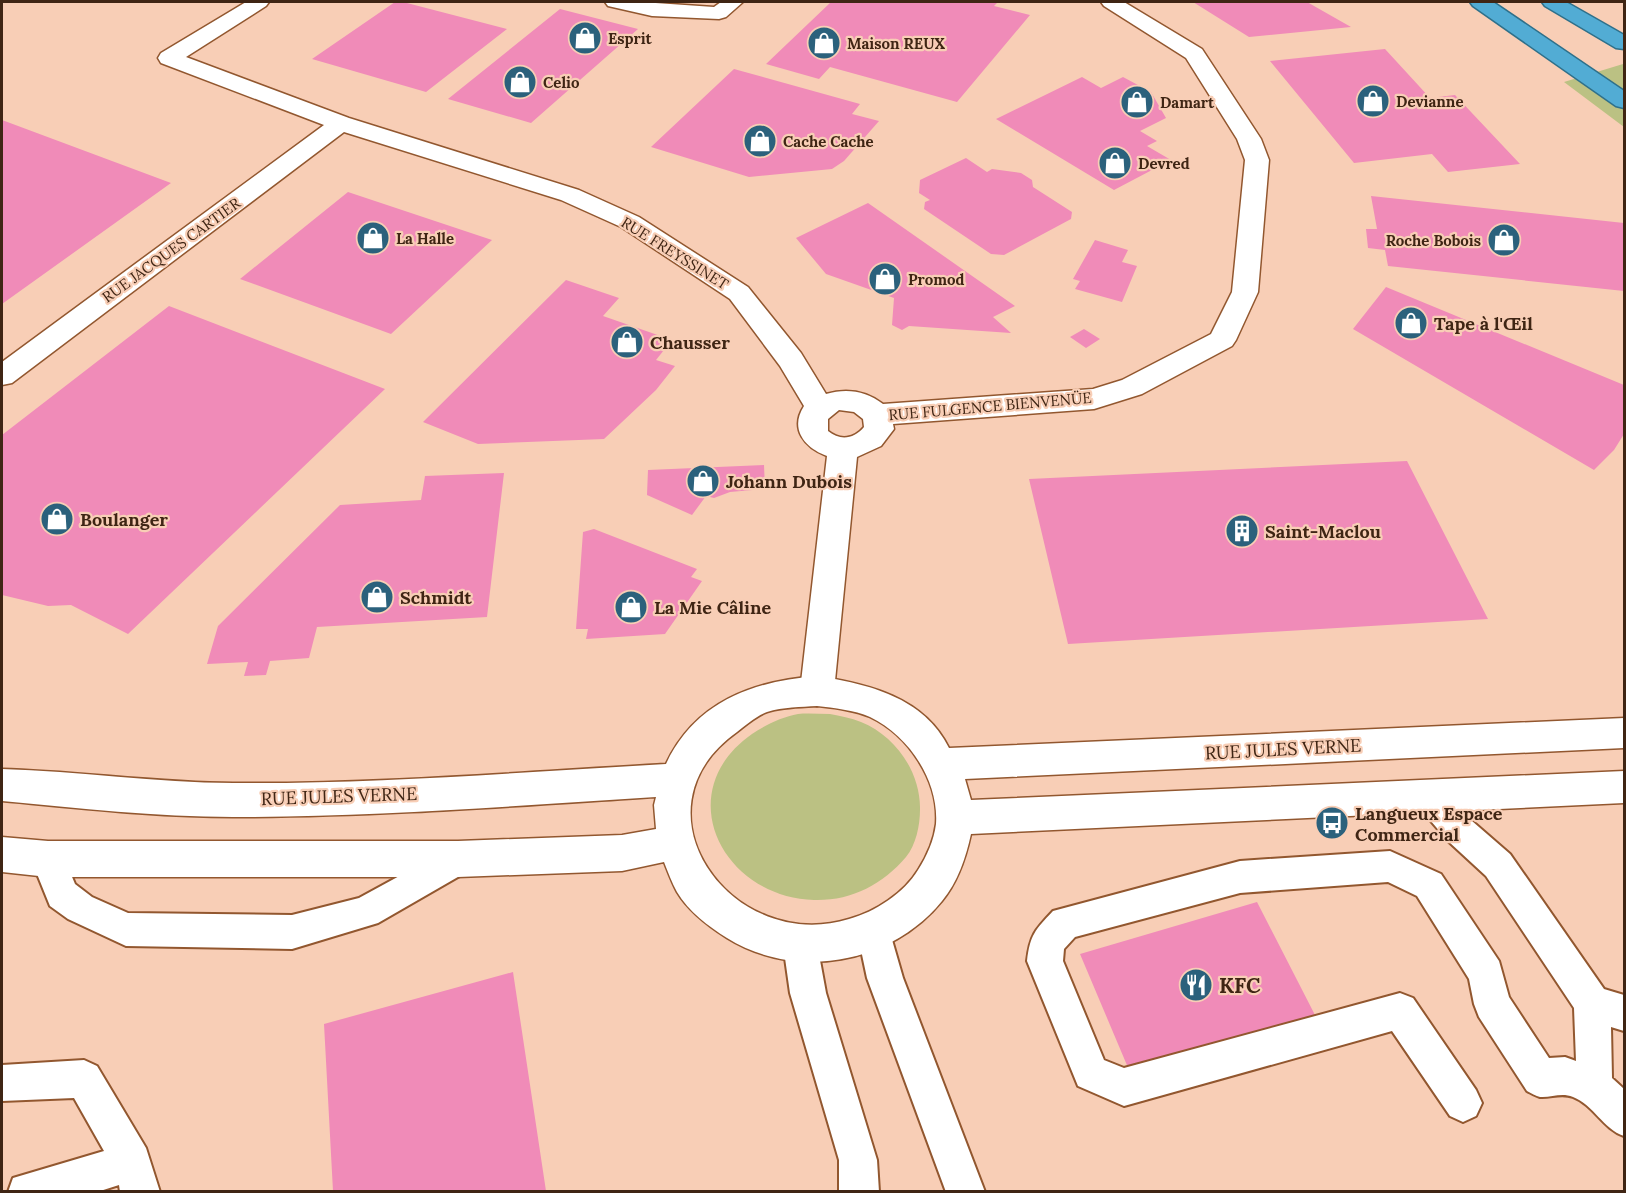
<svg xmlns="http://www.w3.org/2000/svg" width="1626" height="1193" viewBox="0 0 1626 1193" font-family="Lora,serif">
<rect width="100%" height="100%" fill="#f8ceb6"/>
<path fill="#bbc183" d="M1623,64L1624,65V127L1564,82Z
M830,714C840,716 851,718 861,722C896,736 921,773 920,810C920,825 916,845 906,857C882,885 851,901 814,900C722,897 669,792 752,734C765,725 782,717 798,714C808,713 819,714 830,714Z"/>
<path fill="#f08bb8" d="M395,2H403L507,29L426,92L312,59Z
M831,2H998L994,6L1030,15L957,102L830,67L819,79L766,64Z
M1193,2H1307L1351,27L1249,37Z
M560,9L638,29L531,123L448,99Z
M1385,49L1430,98L1455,95L1520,164L1448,172L1432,154L1354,163L1270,61Z
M734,69L860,104L852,114L879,121L844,161L832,169L749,177L651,147Z
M1082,77L1101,88L1123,77L1151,92L1166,118L1140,131L1157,141L1147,146L1171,160L1114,190L996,119Z
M2,120L171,183L2,304Z
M966,158L987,172L992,169L1021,173L1032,180L1033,187L1072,212L1071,219L1004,255L991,254L924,209L925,202L930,200L919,193L920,180Z
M348,192L492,240L391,334L240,279Z
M1371,196L1624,223V291L1388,266L1385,250L1368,248L1366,229H1377Z
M868,203L1015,306L993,317L1011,333L909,326L902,330L892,325L894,298L826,274L796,238Z
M1095,240L1128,250L1122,262L1137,266L1122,302L1075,289L1080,281L1073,279Z
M566,280L619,298L603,316L672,340L656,360L675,366L656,390L604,439L478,444L423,422Z
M1386,287L1624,385V434L1614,450L1594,470L1353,329Z
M169,306L385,389L128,634L71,605L48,606L2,595V435Z
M1084,329L1100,339L1086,348L1070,337Z
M1407,461L1488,619L1068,644L1029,479Z
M764,465L765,489L730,492L714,498L706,496L692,515L647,495L648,470Z
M504,473L487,617L317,627L309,658L270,661L266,675L244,676L248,662L207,664L218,626L340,505L421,500L425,476Z
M594,529L697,569L691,577L702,581L665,634L586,639L588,629H576L583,532Z
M1257,902L1316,1017L1129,1070L1080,954Z
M513,972L546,1191H333L324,1024Z"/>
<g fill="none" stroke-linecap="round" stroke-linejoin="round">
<g stroke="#92572f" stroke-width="4">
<path id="service" d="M1429,782L1440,786L1472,821L1510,854L1604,989L1624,995V1031L1611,1027L1612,1078L1624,1089V1136C1603,1129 1594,1105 1573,1097C1561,1092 1551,1098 1540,1097C1536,1096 1531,1093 1527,1091L1479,1017L1474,1004L1469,979L1417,896L1388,882L1240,893L1075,937L1064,949L1063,961L1104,1060L1124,1068L1400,993L1413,998L1476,1090L1482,1103L1476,1116L1463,1122L1450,1116L1392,1031L1124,1106L1078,1086L1027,961C1030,935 1035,930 1053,911L1240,861L1390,851L1441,874L1499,961L1509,997L1549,1058L1565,1057L1576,1061L1574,1008L1486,876L1448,841L1418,806L1413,796L1418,786Z
M48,844L60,848L75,884L92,897L128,913L292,915L359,898L458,844L470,848L475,859L470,870L378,923L292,949L126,946L68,919L50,906L31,859L36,848Z
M874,914L886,919L903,978L985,1192H946L867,978L857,931L862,919Z
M800,927L812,932L817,944L826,993L877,1160L879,1192H839V1160L790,993L783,944L788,932Z
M84,1060L97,1066L146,1148L160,1192H120L119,1185L97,1192H8L13,1178L104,1151L74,1098L2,1101V1065Z"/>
</g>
<g stroke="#92572f" stroke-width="3">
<path id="minor" d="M246,2H269L266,6L186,57L349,118L579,190L639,217L748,287L801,353L826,394C847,388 866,391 883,404L1093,389L1122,380L1211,334L1232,292L1245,160L1237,139L1186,58L1104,6L1101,2H1124L1202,49L1261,139L1269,160L1258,292L1236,340L1232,346L1142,394L1094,409L893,424L894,429L881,446L857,457L834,691L829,701L817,706L805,701L800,691L827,456C805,448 789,429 804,406L780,366L730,299L621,227L561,200L344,132L12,383L2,385V362L324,125L161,63L158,58L161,53ZM839,410L854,412L863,419L864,427C854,439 840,441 828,431V419Z
M605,2H641L714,7L721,2H743L726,17L719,19L652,16L608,6Z"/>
</g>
<g stroke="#92572f" stroke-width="3">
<path id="tertiary" d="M817,676C868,684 924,697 949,748L1624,718V748L965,779L971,800L1624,771V803L971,834C966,857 958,882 942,901C891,964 796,981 727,938C708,926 689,912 677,892C672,883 668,872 664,862L622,871L458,877H48L2,872V837L48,841H458L622,835L656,829L654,805L656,797C515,806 374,817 233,817C156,817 79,808 2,801V769C79,771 156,783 233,783C378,784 522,772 666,764C695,702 753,681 817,676ZM817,706C834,708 854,710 870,717C908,735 939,780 936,824C934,840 927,856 918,870C904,893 875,912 849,919C732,955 627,810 737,732C746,725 756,716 767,712C783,707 801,707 817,706Z"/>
</g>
<g stroke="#2f708a" stroke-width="3">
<path id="trunk" d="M1470,2H1493L1624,91V108L1616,106L1473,6Z
M1542,2H1566L1624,35V49L1616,48L1545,6Z"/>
</g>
<use href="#service" fill="#fff" fill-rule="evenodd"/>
<use href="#minor" fill="#fff" fill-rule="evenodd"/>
<use href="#tertiary" fill="#fff" fill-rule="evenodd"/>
<use href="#trunk" fill="#52acd4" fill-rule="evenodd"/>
</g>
<defs>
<g id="shop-disc" transform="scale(1.725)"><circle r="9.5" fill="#2b617c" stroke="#f8ceb6"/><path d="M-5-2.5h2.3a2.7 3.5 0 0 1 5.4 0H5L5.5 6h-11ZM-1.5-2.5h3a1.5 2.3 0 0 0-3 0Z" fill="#fff"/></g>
<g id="building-disc" transform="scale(1.725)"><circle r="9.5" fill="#2b617c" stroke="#f8ceb6"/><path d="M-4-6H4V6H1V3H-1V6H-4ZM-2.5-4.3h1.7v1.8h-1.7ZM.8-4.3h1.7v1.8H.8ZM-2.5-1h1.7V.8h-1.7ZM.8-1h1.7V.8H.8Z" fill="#fff"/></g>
<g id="bus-disc" transform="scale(1.725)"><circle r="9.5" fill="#2b617c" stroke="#f8ceb6"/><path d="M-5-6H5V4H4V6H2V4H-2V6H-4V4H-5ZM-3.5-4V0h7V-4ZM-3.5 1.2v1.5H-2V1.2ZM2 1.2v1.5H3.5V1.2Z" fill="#fff"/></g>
<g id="restaurant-disc" transform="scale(1.725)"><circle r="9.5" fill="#2b617c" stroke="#f8ceb6"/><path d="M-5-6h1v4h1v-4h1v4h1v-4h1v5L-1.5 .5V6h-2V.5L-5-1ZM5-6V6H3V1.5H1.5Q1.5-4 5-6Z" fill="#fff"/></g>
</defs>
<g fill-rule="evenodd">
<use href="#shop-disc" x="585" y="38"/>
<use href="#shop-disc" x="824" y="43"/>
<use href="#shop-disc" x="520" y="82"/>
<use href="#shop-disc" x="1373" y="101"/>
<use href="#shop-disc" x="1137" y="102"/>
<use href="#shop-disc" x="760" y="141"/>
<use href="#shop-disc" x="1115" y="163"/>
<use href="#shop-disc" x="373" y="238"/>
<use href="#shop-disc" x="1504" y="240"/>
<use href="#shop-disc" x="885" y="279"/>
<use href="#shop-disc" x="1411" y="323"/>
<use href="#shop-disc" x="627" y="342"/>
<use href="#shop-disc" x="703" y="481"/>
<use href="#shop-disc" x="57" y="519"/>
<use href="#building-disc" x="1242" y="531"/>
<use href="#shop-disc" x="377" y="597"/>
<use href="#shop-disc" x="631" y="607"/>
<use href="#bus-disc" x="1332" y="823"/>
<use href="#restaurant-disc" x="1196" y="985"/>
</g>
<g text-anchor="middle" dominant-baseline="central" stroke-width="4.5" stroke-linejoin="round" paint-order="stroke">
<g font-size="15" font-weight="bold" fill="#3f2514" stroke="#f8ceb6" text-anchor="start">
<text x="608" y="38">Esprit</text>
<text x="847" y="43">Maison REUX</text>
<text x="543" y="82">Celio</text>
<text x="1396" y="101">Devianne</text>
<text x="1160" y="102">Damart</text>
<text x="783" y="141">Cache Cache</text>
<text x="1138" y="163">Devred</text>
<text x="396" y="238">La Halle</text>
<text x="1481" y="240" text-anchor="end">Roche Bobois</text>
<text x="908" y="279">Promod</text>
</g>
<g font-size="15" fill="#3f2514" stroke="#f8ceb6">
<text transform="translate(171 250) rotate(-36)">RUE JACQUES CARTIER</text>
<text transform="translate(675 253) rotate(32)">RUE FREYSSINET</text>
<text transform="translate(990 406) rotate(-5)">RUE FULGENCE BIENVENÜE</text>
</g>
<g font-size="18" font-weight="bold" fill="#3f2514" stroke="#f8ceb6" text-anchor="start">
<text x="1434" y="323">Tape à l'Œil</text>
<text x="650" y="342">Chausser</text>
<text x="726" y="481">Johann Dubois</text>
<text x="80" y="519">Boulanger</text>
<text x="1265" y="531">Saint-Maclou</text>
<text x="400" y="597">Schmidt</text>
<text x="654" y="607">La Mie Câline</text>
<text x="1355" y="813">Langueux Espace<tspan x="1355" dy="21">Commercial</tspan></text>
</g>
<g font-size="18" fill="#3f2514" stroke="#f8ceb6">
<text transform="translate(1283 749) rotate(-3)">RUE JULES VERNE</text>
<text transform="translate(339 796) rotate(-2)">RUE JULES VERNE</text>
</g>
<g font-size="21" font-weight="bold" fill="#3f2514" stroke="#f8ceb6" text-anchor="start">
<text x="1219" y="985">KFC</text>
</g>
</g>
<rect width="1626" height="1193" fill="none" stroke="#3f2514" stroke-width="6"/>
</svg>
